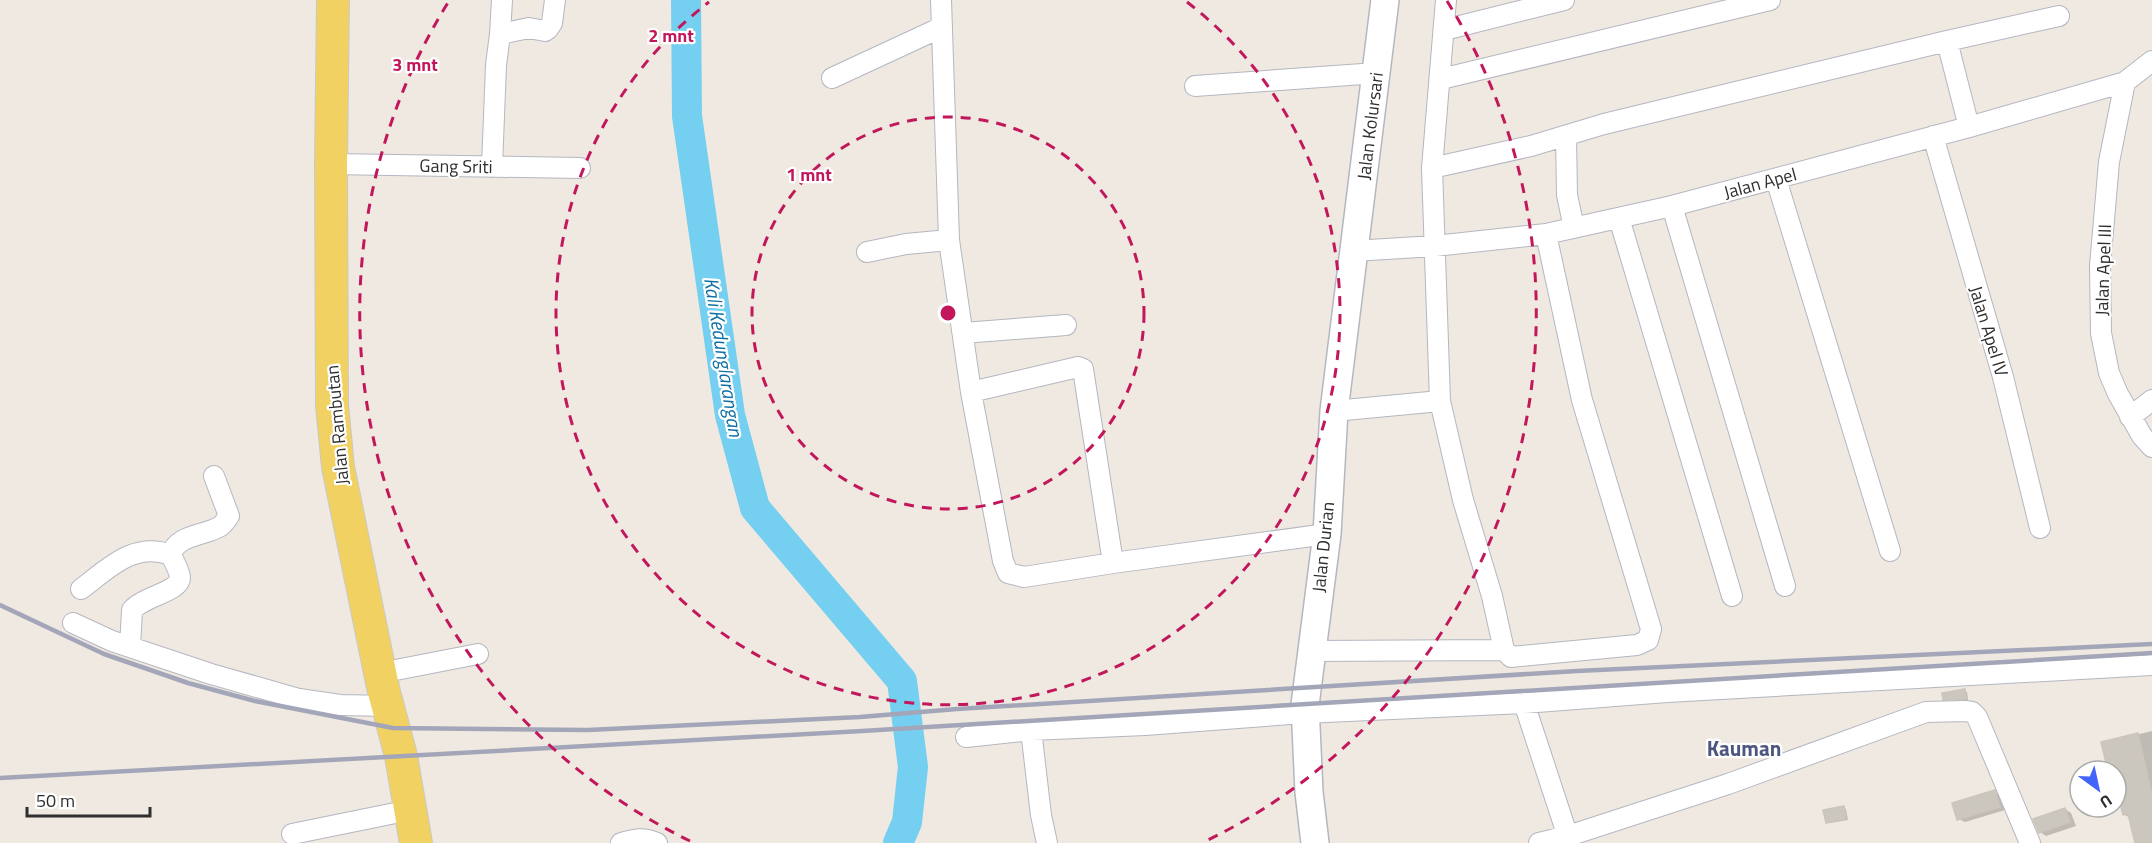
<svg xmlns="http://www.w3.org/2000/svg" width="2152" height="843" viewBox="0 0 2152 843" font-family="'Titillium Web',sans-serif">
<rect width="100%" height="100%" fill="#efe9e1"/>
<path fill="#0003" d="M1964,691L1967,692L1968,700L1944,699Z
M2152,731V843H2137L2130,818L2124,814L2116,783V771H2110L2103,743Z
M1994,792L2001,795L2005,810L1965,822L1958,819Z
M1843,807L1846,809L1848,820L1830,823L1827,822Z
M2065,809L2071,813L2076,826L2046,836L2040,832Z"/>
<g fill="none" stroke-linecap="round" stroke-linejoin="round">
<path stroke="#75cff0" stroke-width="30" d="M686,0L687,116L730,415L755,508L902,681L913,767L907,822L898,843"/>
</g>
<path fill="#cbc7bf" stroke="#cbc5ba" stroke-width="1.5" d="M1965,689L1966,699L1943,700L1942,693Z
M2138,733L2152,795V843H2135L2128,814L2123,815L2116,789V771H2108L2101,742Z
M1995,790L2000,807L1957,820L1952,803Z
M1844,806L1846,819L1826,823L1823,810Z
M2065,808L2070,822L2039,833L2033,819Z"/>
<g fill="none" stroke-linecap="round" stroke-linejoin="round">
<g stroke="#b4b7c1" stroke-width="22">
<path id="street" d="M941,0L949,240L971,392L1003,561L1008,573L1024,577L1113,563L1327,534
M1446,0L1432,168L1440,401L1463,500L1492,596L1504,650L1511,657L1637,645L1648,640L1651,629L1582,400L1546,234
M1444,30L1564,0
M500,34L502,0
M1947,41L2059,16
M832,78L942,27
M1441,79L1770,0
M2125,82L2109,162L2100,266L2101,333L2109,373L2118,394L2142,436L2152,447
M1195,86L1377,73
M1566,136L1567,195L1574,228
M1933,136L2003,377L2040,528
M331,164L580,168
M492,167L496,65L500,34L529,28L545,31L548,29L552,23L555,0
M1432,168L1531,146L1604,124L1947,41L1969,127
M1776,179L1890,551
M1672,206L1785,586
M1619,218L1732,596
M1353,251L1435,246L1546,234L1672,206L1969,127L2125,82L2152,61
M867,252L906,244L949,240
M963,333L1066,325
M971,392L1078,367L1083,369L1113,563
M1334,411L1440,401
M2130,417L2152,400
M81,589C109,568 134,541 171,555
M73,623L112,641L211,674L299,699L340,705L388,706
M130,647L132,610C143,597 180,591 180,578C180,571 174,562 171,555C176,535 203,536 219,527C223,525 226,520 229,516L214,476
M1311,651L1504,650
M380,673L478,654
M1524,703L1570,843
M1031,730L1041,815L1047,843
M966,737L1031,730L1145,725L1304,713L1524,703L1667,692L2152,665
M292,834L410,810
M621,843C635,839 644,837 657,843
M1539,843L1568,836L1728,784L1926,712L1965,711L1972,712L1977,717L2030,843"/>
</g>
<g stroke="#b4b7c1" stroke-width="30">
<path id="secondary" d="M1315,843L1309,792L1305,705L1327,534L1334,411L1385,0"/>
</g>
<g stroke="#c9c9c9" stroke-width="34">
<path id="primary" d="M333,0L331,164L332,405L338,467L384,692L401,756L416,843"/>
</g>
<use href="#street" stroke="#fff" stroke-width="20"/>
<use href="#secondary" stroke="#fff" stroke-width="27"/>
<use href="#primary" stroke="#f2d163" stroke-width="32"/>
<path stroke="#a3a6b8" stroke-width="4.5" d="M0,605L104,654L188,683L255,701L393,728L588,730L860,717L957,709L1577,671L2152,644
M0,778L862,731L2152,653"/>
</g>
<g fill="none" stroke="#c2185b" stroke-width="3" stroke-dasharray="10 8">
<circle cx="948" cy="313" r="196"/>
<path d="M1187 2A392 392 0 1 1 709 2"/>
<path d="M690 841A588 588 0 0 1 449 1M1447 1A588 588 0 0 1 1206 841"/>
</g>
<g text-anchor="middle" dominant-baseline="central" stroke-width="4.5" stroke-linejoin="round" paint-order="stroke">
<g font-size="18" fill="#2e2e2e" stroke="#fff">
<text transform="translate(1370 126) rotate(-83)">Jalan Kolursari</text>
<text transform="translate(456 166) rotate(1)">Gang Sriti</text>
<text transform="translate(1760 183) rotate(-15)">Jalan Apel</text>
<text transform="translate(2103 270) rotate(-88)">Jalan Apel III</text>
<text transform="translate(1989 331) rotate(73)">Jalan Apel IV</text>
<text transform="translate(337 425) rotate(-95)">Jalan Rambutan</text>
<text transform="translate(1323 547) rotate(-84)">Jalan Durian</text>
</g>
<g font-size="20" font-style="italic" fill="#0d6fa3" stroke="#fff">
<text transform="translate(724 357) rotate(81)">Kali Kedunglarangan</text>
</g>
<g font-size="21" font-weight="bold" fill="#4d5680" stroke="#fff">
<text x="1744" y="748">Kauman</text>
</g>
</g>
<circle cx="948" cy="313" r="9" fill="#c2185b" stroke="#fff" stroke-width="3"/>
<g font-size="18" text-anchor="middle" font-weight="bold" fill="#c2185b" stroke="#fff" stroke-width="4.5" stroke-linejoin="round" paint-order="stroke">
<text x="671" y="42">2 mnt</text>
<text x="415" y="71">3 mnt</text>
<text x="809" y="181">1 mnt</text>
</g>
<g transform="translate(2098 789) rotate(147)"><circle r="28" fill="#ffffff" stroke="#ababab" stroke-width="1.5"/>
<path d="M0-4.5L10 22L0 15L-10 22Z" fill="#4264fb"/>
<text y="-9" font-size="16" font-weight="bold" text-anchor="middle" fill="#2e2e2e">U</text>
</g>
<path d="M27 807v9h123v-9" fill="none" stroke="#2e2e2e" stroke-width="3"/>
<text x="36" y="807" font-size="18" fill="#2e2e2e" stroke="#ffffff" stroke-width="4.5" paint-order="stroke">50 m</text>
</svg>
